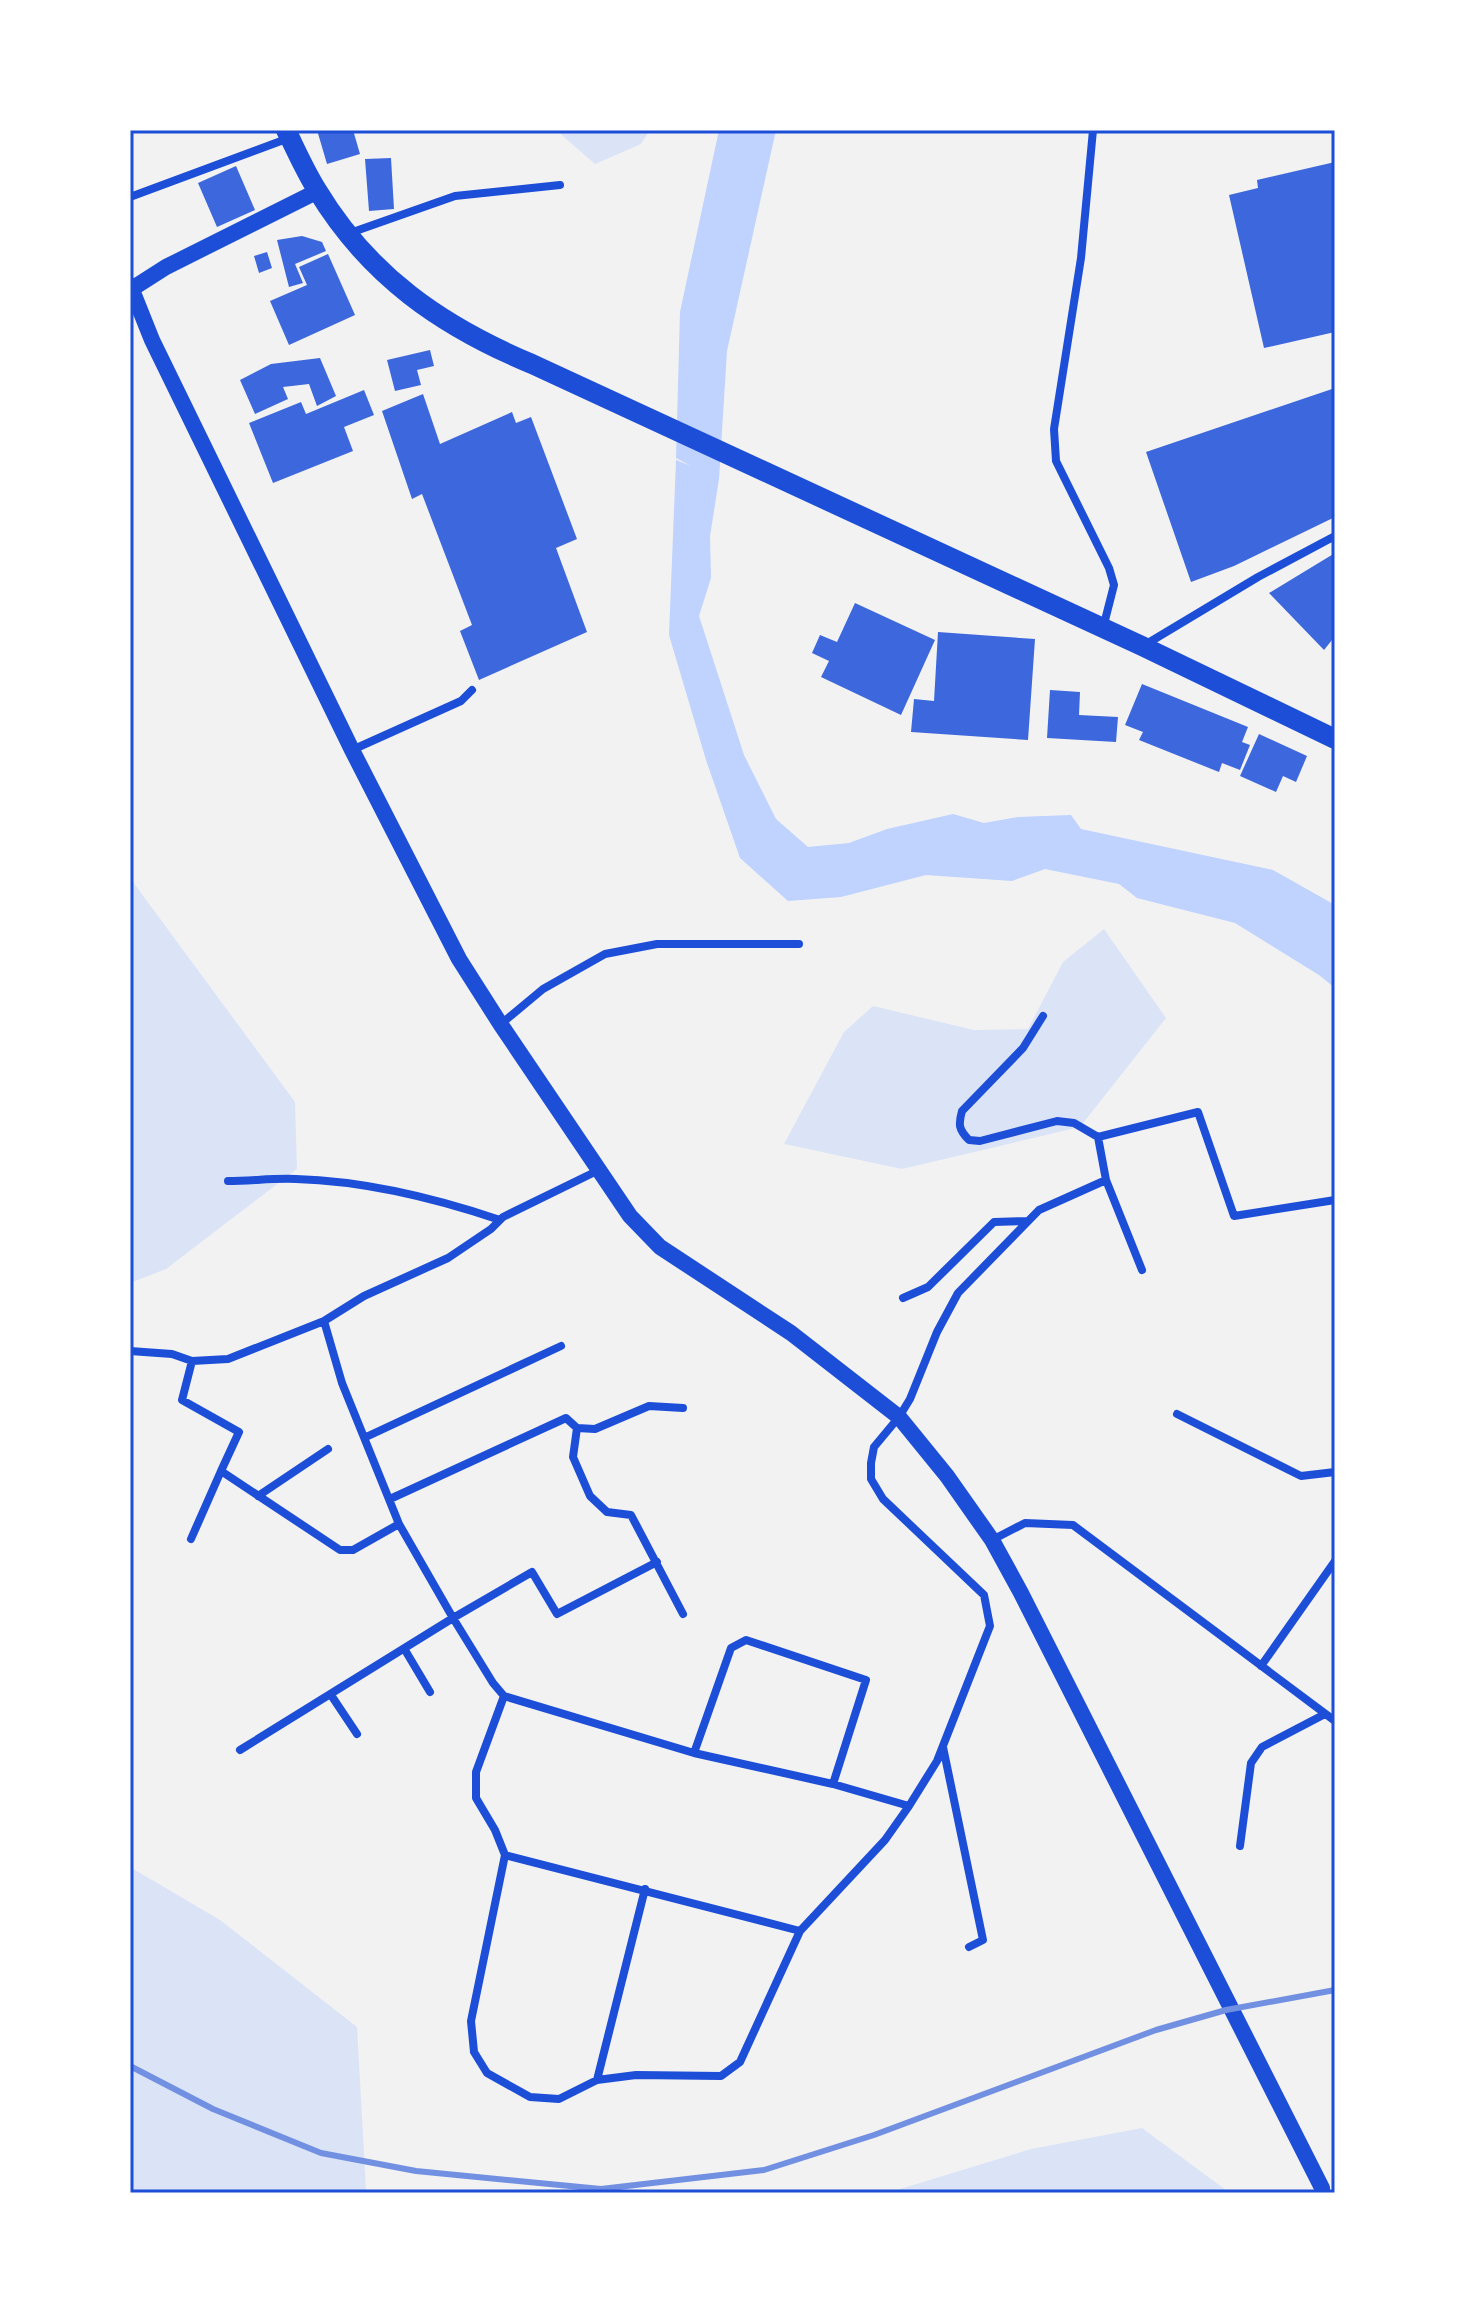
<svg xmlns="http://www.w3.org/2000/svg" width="1465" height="2323" viewBox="0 0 1465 2323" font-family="Mulish,sans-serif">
<rect width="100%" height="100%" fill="#f2f2f2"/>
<path fill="#dbe4f7" d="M556,130H650L641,144L595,164Z
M130,878L295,1102L297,1169L166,1269L130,1283Z
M1104,929L1166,1018L1080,1127L902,1169L784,1144L844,1032L873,1006L974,1030L1028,1029L1063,962Z
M130,1867L220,1920L357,2027L366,2190L372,2193H130Z
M1142,2128L1230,2193H887L1031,2149Z"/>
<path fill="#bfd3fe" d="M719,130H776L727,351L719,479L710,536L711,578L699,616L744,755L776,819L808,847L849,843L887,829L953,814L984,823L1018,817L1071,815L1081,829L1273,870L1335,905V988L1319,975L1235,923L1137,898L1119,884L1045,869L1012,881L926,875L841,897L788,901L740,858L706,760L669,635L676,460L691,466L676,458L680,312Z"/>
<path fill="#3d67dc" d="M317,130H353L360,154L327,164Z
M391,158L394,209L369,211L365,159Z
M1335,162V332L1264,348L1229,195L1258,188L1257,180Z
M236,166L255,210L217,227L198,183Z
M302,236L322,242L326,251L295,264L303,283L289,287L277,240Z
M267,252L272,268L259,273L254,256Z
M328,254L355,315L289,345L270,301L307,285L299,267Z
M430,350L434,366L417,370L421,385L395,391L387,360Z
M320,358L336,396L317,406L309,384L283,387L288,399L255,414L240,380L271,364Z
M1335,388V517L1234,566L1191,582L1146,452Z
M364,390L374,415L344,427L353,451L273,483L249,423L301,402L306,414Z
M423,394L440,444L512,412L516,423L531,417L577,539L556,548L587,632L479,680L460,631L472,625L422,494L412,499L382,411Z
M1335,553V643L1332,640L1324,650L1269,593Z
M855,603L935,640L901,715L821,677L829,661L812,653L820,635L837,642Z
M938,632L1035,639L1028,740L911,732L914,699L934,701Z
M1142,684L1248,727L1242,742L1250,745L1240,770L1222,763L1219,772L1139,740L1143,732L1125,725Z
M1050,690L1080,692L1079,715L1118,717L1116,742L1047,738Z
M1259,734L1307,756L1296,782L1283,776L1276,792L1240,776Z"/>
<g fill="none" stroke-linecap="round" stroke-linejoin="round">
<path stroke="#1d4ed8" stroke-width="8" d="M1093,130L1081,258L1054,429L1056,461L1109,568L1114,585L1103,628
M130,197L289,138
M350,233L455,196L560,185
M1143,646L1258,577L1335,536
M352,750L461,701L472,690
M1043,1016L1023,1048L962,1111C958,1125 959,1130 969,1140L980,1141L1057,1121L1074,1123L1098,1137
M501,1024L543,989L605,954L657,944H799
M1106,1180L1098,1137L1198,1112L1234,1216L1335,1200
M228,1181C251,1181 273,1178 296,1179C364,1181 435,1198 500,1220
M903,1298L928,1287L994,1222L1028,1221
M324,1321L342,1383L399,1524L453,1618L493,1683L504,1696
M130,1351L172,1354L192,1361
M1177,1414L1301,1476L1335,1472
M577,1428L573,1457L590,1496L607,1512L631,1515L683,1614
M366,1437L561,1346
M258,1496L328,1449
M390,1499L566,1418L577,1428L595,1429L649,1406L683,1408
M399,1524L353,1550H340L221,1471L239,1432L182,1400L192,1361L228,1359L324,1321L364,1296L448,1258L491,1229L503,1217L599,1170
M191,1539L221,1471
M992,1540L1025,1523L1073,1525L1335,1721
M405,1650L430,1692
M1261,1666L1335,1561
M331,1695L357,1734
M943,1747L983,1940L969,1947
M240,1750L453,1618L532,1572L557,1614L657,1562
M694,1753L731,1648L746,1640L866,1680L833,1784
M909,1806L833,1784L694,1753L504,1696L476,1772V1798L495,1830L505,1855L471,2021L474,2052L487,2073L530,2097L559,2099L597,2080L636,2075L721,2076L740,2062L800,1931L885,1840L909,1806L937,1761L990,1626L984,1595L883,1499L871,1479V1463L874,1447L899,1417L910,1399L937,1332L958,1293L1039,1210L1106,1180L1142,1270
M1240,1846L1251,1763L1262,1747L1325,1714
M505,1855L800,1931
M597,2080L645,1889"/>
<path stroke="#1d4ed8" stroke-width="16" d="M130,285L152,340L352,750L459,959L501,1025L630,1216L660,1247L791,1333L899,1417L947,1476L992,1540L1021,1593L1322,2188
M130,290L166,267L318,191"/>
<path stroke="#1d4ed8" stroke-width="20" d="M286,130C296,150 305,171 317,190C369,276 441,326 532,364L1142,646L1335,739"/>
<path stroke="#7290e2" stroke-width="6" d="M130,2066L213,2109L321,2153L416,2171L601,2189L764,2170L874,2135L1156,2030L1226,2010L1335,1990"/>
</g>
<rect width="1465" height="2323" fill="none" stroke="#ffffff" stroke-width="264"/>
<rect x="132" y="132" width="1201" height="2059" fill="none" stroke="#1d4ed8" stroke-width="3"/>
</svg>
